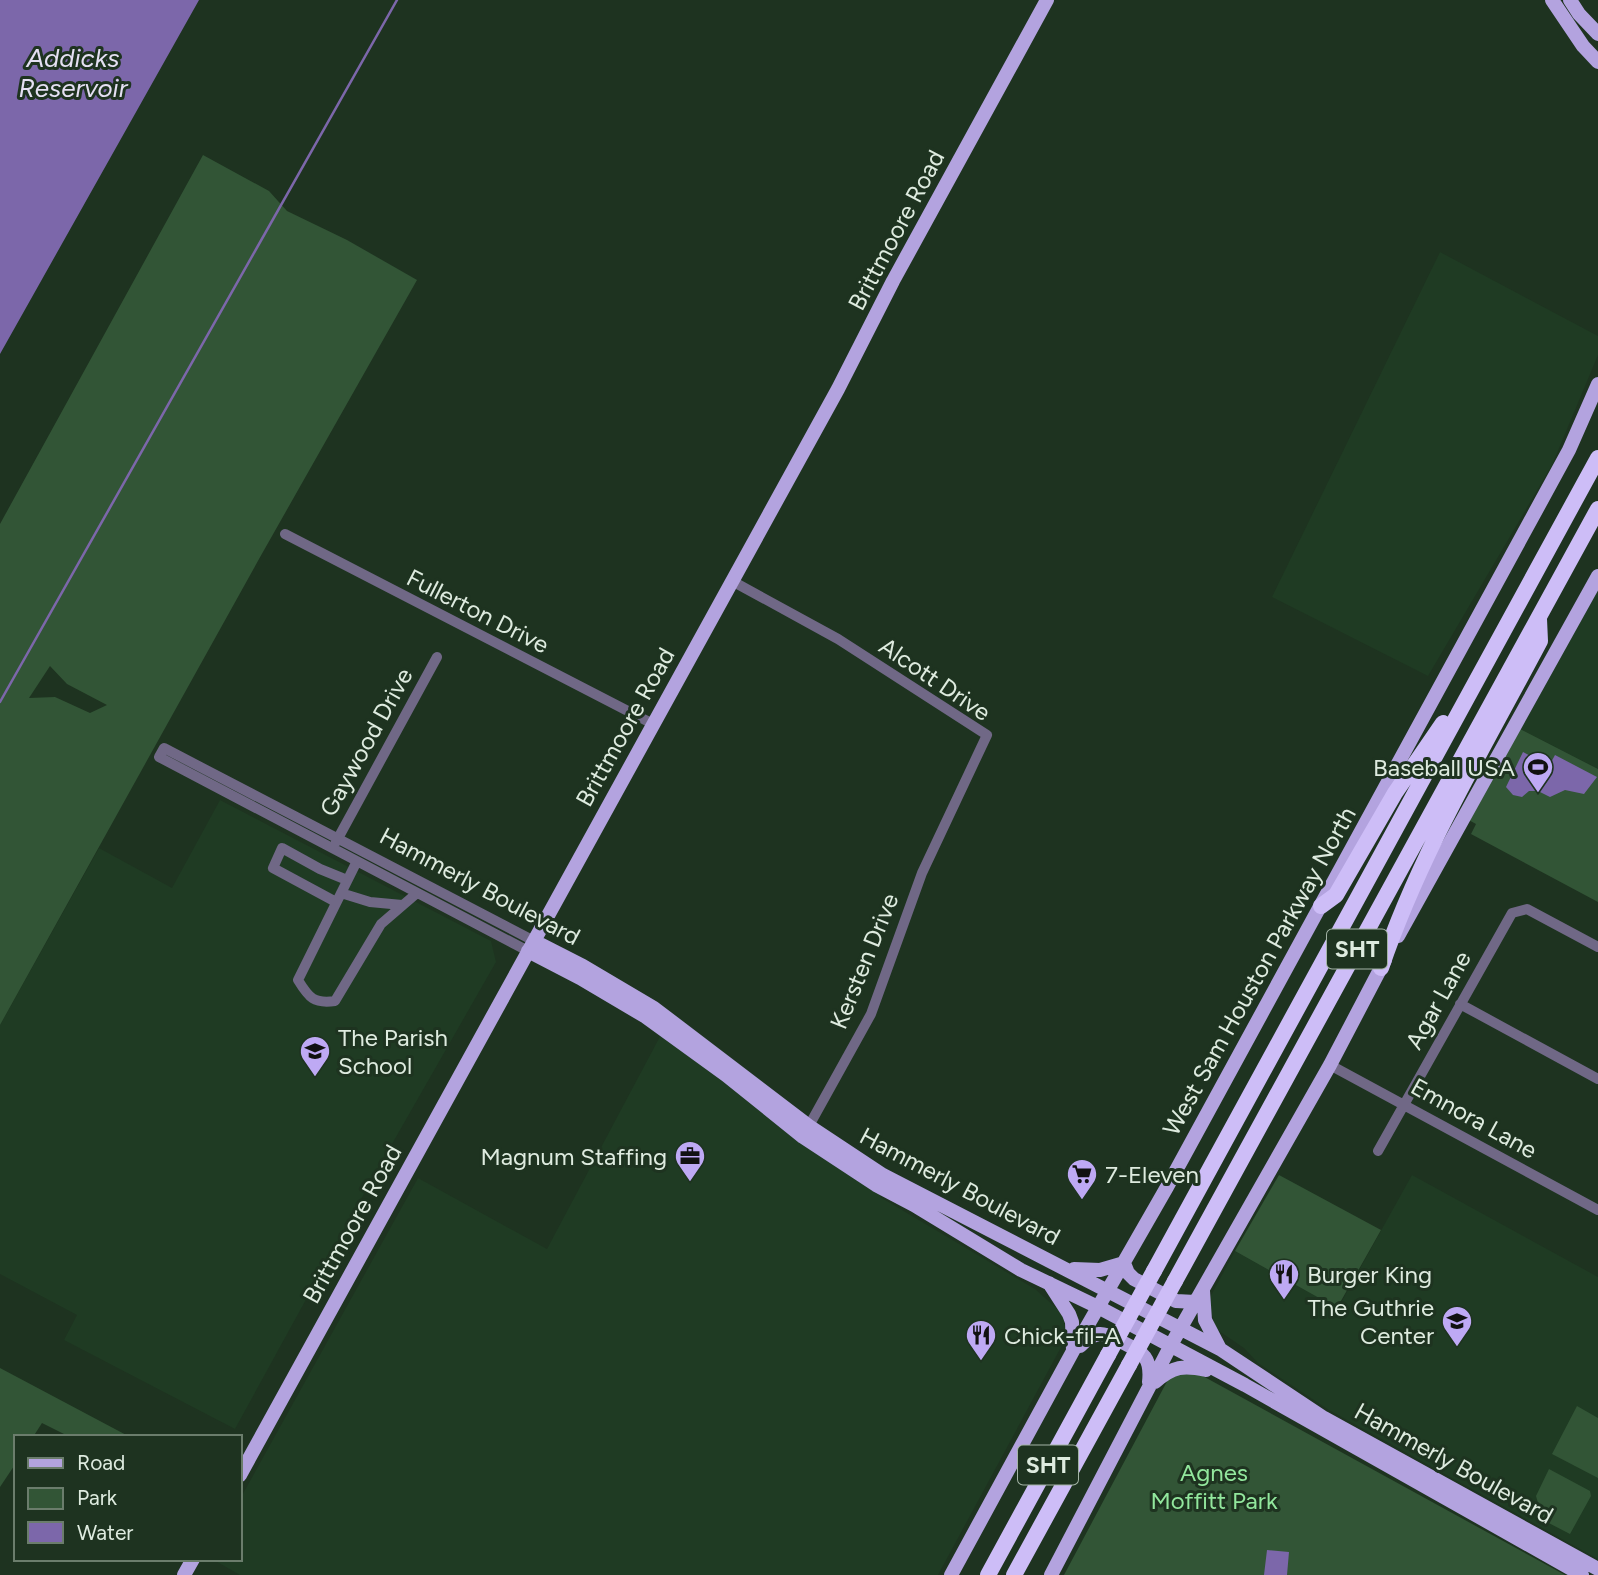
<svg xmlns="http://www.w3.org/2000/svg" width="1598" height="1575" viewBox="0 0 1598 1575" font-family="Figtree,sans-serif">
<rect width="100%" height="100%" fill="#1e3320"/>
<path fill="#1f3b23" d="M1440,252L1598,336V355L1552,465L1428,676L1272,597Z
M1598,576V769L1516,727Z
M220,800L491,941L496,962L376,1172L235,1429L64,1340L77,1315L0,1274V1025L99,848L172,888Z
M664,1029L884,1189L880,1197L1035,1289L1063,1314L1066,1338L938,1575H240L212,1559H240V1499L418,1178L547,1249Z
M1412,1175L1598,1277V1559L1329,1410L1258,1363L1244,1348L1216,1329L1208,1301L1235,1251L1338,1308Z"/>
<path fill="#325536" fill-rule="evenodd" d="M203,155L269,191L287,211L347,240L417,280L259,559L0,1025V524ZM50,666L67,684L107,705L90,713L55,697L29,698Z
M1516,727L1598,769V902L1471,834L1476,824L1465,818Z
M1279,1175L1381,1230L1337,1308L1235,1251Z
M0,1368L130,1437H70L42,1423L33,1437H16V1463L0,1487Z
M1190,1369L1565,1575H1064L1172,1372Z
M1577,1406L1598,1418V1478L1552,1454Z
M1549,1469L1590,1491L1591,1496L1570,1534L1543,1520L1536,1496Z"/>
<path fill="#7c67aa" d="M0,0H199L0,354Z
M1523,752L1549,766L1555,755L1597,777L1584,794L1565,790L1550,797L1538,791H1529L1522,797L1513,795L1506,787Z
M1267,1550L1289,1552L1287,1575H1264Z"/>
<g fill="none" stroke-linecap="round" stroke-linejoin="round">
<path stroke="#7c67aa" stroke-width="2.5" d="M0,702L397,0"/>
<path stroke="#706886" stroke-width="10" d="M285,534L653,724
M732,581L838,639L987,735L922,873L871,1014L805,1133
M336,842L437,657
M357,861L298,980C309,998 314,1004 335,1001L381,924L417,893
M341,893L370,902L402,905
M336,902L273,868L282,848L320,869L347,880
M528,951L159,757L164,748L534,941
M1460,1004L1598,1079
M1330,1065L1598,1210
M1378,1151L1512,913L1527,909L1598,947"/>
<path stroke="#b3a3df" stroke-width="14" d="M1552,0L1583,46L1598,62
M1570,0L1579,14L1598,34
M1398,936L1598,576
M534,941L583,966L654,1008L809,1126L883,1175L1220,1349L1324,1418L1598,1569
M528,951L580,978L646,1017L726,1075L803,1137L876,1185L914,1205L1021,1270L1098,1307L1245,1385L1582,1575
M1124,1263L1128,1273L1134,1279L1176,1301L1195,1302
M1074,1269L1100,1270L1124,1263
M1049,1283L1069,1314L1072,1322L1073,1350
M1203,1291L1205,1320L1220,1349
M1080,1346C1085,1341 1091,1335 1099,1334C1106,1333 1114,1338 1120,1341C1141,1352 1152,1355 1149,1382
M1155,1382C1173,1366 1184,1365 1206,1370
M240,1475L838,389L893,281L1047,0
M184,1575L193,1559
M951,1575L1073,1351L1167,1187L1569,450L1598,384
M1051,1575L1171,1345L1330,1065L1385,960"/>
<path stroke="#cdbdf7" stroke-width="16" d="M1321,906L1336,895L1395,793L1443,723
M1381,968C1420,853 1484,747 1540,641L1539,619
M1154,1271L1598,458
M1175,1281L1598,509
M988,1575L1108,1355
M1014,1575L1129,1365"/>
<path stroke="#cdbdf7" stroke-width="16" d="M1108,1355L1154,1271
M1129,1365L1175,1281"/>
</g>
<defs>
<g id="stadium-pin" transform="scale(1.575)"><path d="M0 17L-7.5 6A9.5 9.5 0 1 1 7.5 6Z" fill="#bea9f4" stroke="#1e3320"/><path d="M0-5a6.5 5 0 1 0 0 10a6.5 5 0 1 0 0-10ZM-3.5-1.8h7v3.6h-7Z" fill="#111"/></g>
<g id="school-pin" transform="scale(1.575)"><path d="M0 17L-7.5 6A9.5 9.5 0 1 1 7.5 6Z" fill="#bea9f4" stroke="#1e3320"/><path d="M0-5L7-2L0 1L-7-2ZM-4 1L0 2.5L4 1V4Q0 6-4 4Z" fill="#111"/></g>
<g id="office-pin" transform="scale(1.575)"><path d="M0 17L-7.5 6A9.5 9.5 0 1 1 7.5 6Z" fill="#bea9f4" stroke="#1e3320"/><path d="M-6-3h4V-5.5h4V-3h4V5H-6ZM-1-4.5V-3h2v-1.5ZM-6 0V1H6V0Z" fill="#111"/></g>
<g id="supermarket-pin" transform="scale(1.575)"><path d="M0 17L-7.5 6A9.5 9.5 0 1 1 7.5 6Z" fill="#bea9f4" stroke="#1e3320"/><path d="M-6-5.5h2.5l.6 2H6L4.5 2H-2.5L-4.4-4H-6ZM-1.5 3.2a1.3 1.3 0 1 0 .1 0ZM3 3.2a1.3 1.3 0 1 0 .1 0Z" fill="#111"/></g>
<g id="restaurant-pin" transform="scale(1.575)"><path d="M0 17L-7.5 6A9.5 9.5 0 1 1 7.5 6Z" fill="#bea9f4" stroke="#1e3320"/><path d="M-5-6h1v4h1v-4h1v4h1v-4h1v5L-1.5 .5V6h-2V.5L-5-1ZM5-6V6H3V1.5H1.5Q1.5-4 5-6Z" fill="#111"/></g>
</defs>
<g fill-rule="evenodd">
<use href="#stadium-pin" x="1538" y="767"/>
<use href="#school-pin" x="315" y="1051"/>
<use href="#office-pin" x="690" y="1156"/>
<use href="#supermarket-pin" x="1082" y="1174"/>
<use href="#restaurant-pin" x="1284" y="1274"/>
<use href="#school-pin" x="1457" y="1321"/>
<use href="#restaurant-pin" x="981" y="1335"/>
</g>
<g text-anchor="middle" dominant-baseline="central" stroke-width="6" stroke-linejoin="round" paint-order="stroke">
<g fill="#1e3320" stroke="#a4b4a6" stroke-width="2">
<rect x="1327" y="929.5" width="60" height="39" rx="5"/>
<rect x="1018" y="1445.5" width="60" height="39" rx="5"/>
</g>
<g font-size="23" font-weight="bold" fill="#deebdf">
<text x="1357" y="949">SHT</text>
<text x="1048" y="1465">SHT</text>
</g>
<g font-size="24" fill="#deebdf" stroke="#1e3320">
<text transform="translate(896 230) rotate(-62)">Brittmoore Road</text>
<text transform="translate(478 611) rotate(27)">Fullerton Drive</text>
<text transform="translate(935 679) rotate(34)">Alcott Drive</text>
<text transform="translate(625 727) rotate(-61)">Brittmoore Road</text>
<text transform="translate(366 742) rotate(-61)">Gaywood Drive</text>
<text transform="translate(480 886) rotate(28)">Hammerly Boulevard</text>
<text transform="translate(864 961) rotate(-68)">Kersten Drive</text>
<text transform="translate(1259 971) rotate(-61)">West Sam Houston Parkway North</text>
<text transform="translate(1438 1000) rotate(-61)">Agar Lane</text>
<text transform="translate(1474 1118) rotate(29)">Emnora Lane</text>
<text transform="translate(960 1186) rotate(28)">Hammerly Boulevard</text>
<text transform="translate(352 1224) rotate(-61)">Brittmoore Road</text>
<text transform="translate(1454 1463) rotate(29)">Hammerly Boulevard</text>
</g>
<g font-size="24" fill="#deebdf" stroke="#1e3320" text-anchor="start">
<text x="1515" y="767" text-anchor="end">Baseball USA</text>
<text x="338" y="1037">The Parish<tspan x="338" dy="28">School</tspan></text>
<text x="667" y="1156" text-anchor="end">Magnum Staffing</text>
<text x="1105" y="1174">7-Eleven</text>
<text x="1307" y="1274">Burger King</text>
<text x="1434" y="1307" text-anchor="end">The Guthrie<tspan x="1434" dy="28">Center</tspan></text>
<text x="1004" y="1335">Chick-fil-A</text>
</g>
<g font-size="24" fill="#92e79d" stroke="#1e3320">
<text x="1214" y="1472">Agnes<tspan x="1214" dy="28">Moffitt Park</tspan></text>
</g>
<g font-size="26" font-style="italic" fill="#e5e0f3" stroke="#1e3320">
<text x="73" y="58">Addicks<tspan x="73" dy="30">Reservoir</tspan></text>
</g>
</g>
<rect x="14" y="1435" width="228" height="126" fill="#1e3320" stroke="#6b7d6c" stroke-width="2"/>
<rect x="28" y="1458" width="35" height="10" fill="#b3a3df" stroke="#6b7d6c" stroke-width="2"/>
<text x="77" y="1470" font-size="21" fill="#deebdf">Road</text>
<rect x="28" y="1488" width="35" height="21" fill="#325536" stroke="#6b7d6c" stroke-width="2"/>
<text x="77" y="1505" font-size="21" fill="#deebdf">Park</text>
<rect x="28" y="1522" width="35" height="21" fill="#7c67aa" stroke="#6b7d6c" stroke-width="2"/>
<text x="77" y="1540" font-size="21" fill="#deebdf">Water</text>
</svg>
